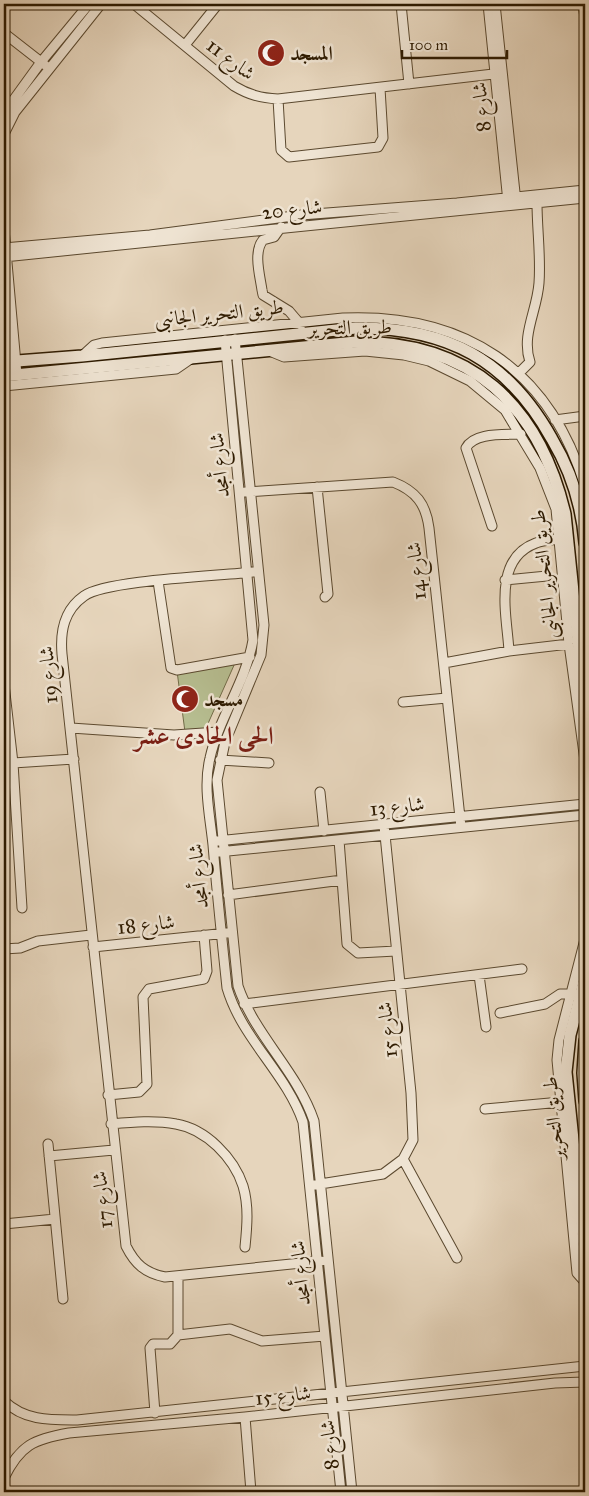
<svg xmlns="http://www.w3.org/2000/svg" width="589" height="1496" viewBox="0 0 589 1496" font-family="'IM FELL Great Primer',Amiri,serif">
<rect width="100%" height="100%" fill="#e6d5bc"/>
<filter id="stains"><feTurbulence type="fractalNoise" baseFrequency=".004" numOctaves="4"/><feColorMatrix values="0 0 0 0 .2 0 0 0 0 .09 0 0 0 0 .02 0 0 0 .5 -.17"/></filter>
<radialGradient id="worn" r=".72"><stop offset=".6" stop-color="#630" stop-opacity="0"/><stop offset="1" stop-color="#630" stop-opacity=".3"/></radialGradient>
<path fill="#b6bd90" stroke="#726c48" d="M235,663L206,728L185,732L177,671Z"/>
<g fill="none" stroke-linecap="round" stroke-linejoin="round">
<g stroke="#5b492f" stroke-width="11">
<path id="street" d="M134,4L234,86C249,95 261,98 278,99L502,73
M401,4L409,84
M488,4L508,202
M495,4L516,202
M583,4L585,18
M4,33L45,65
M185,45L218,4
M278,99L281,150L289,157L378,147L383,138L380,88
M4,113L41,62L89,4
M4,134L15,112L101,4
M281,227L274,237L263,240C253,252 260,276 262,290L263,295L289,311L301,325
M4,229L17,375
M4,248L150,235L301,215L457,203L585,190
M4,257C198,237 391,217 585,198
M4,326L8,375
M235,339L264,625L261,655L225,742L217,780L238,986C255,1036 297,1071 314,1121L352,1492
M225,340L253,640C246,682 219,717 210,758C203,786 210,816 213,845C217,893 222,940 227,988C242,1039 286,1073 303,1122L341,1492
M267,350L284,357L365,351L404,355L429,361L470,381L505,410L540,468L556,509L569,644L585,761
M82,356L94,345L102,343L343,318C464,313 549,368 585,486
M519,373L530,362C521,335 537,311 539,283C541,257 537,229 537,203
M4,386L176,369L192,358
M555,420L585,416
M317,487L328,594L325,597
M245,492L393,482C416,491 426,504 429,528L461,827
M492,526L466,448C474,432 504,435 521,434
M253,572C219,576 106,580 84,596C64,610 60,631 62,654L126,1246C135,1264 145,1273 165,1277L321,1261
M505,580L547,576
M158,581L171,668L177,670L250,657
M509,651C507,616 492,559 536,543C543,540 552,540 559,539
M444,663L509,651L569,644
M4,684L13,763L22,908
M403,702L447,698
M71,728L174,735L218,732
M220,760L269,763
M13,763L74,759
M320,792L324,831
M339,840L347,944L358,953L396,951
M217,841L585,804
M218,852L585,815
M228,895L342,880
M585,939L559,1040L557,1060L577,1273L585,1282
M93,947L227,933
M4,949L20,948L38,941L91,935
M479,975L486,1027
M244,1004L522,969
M500,1013L545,1004L560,994H576
M108,1095L139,1092L147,1084L143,997L149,989L204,979L207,971L204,935
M485,1109L561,1102
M111,1124C133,1122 155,1120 176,1124C206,1129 234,1158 243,1186C249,1206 247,1227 245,1247
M48,1144L63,1299
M49,1156L114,1150
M403,1159L457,1258
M314,1185L383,1174L403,1159L413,1140L411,1093L384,825
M4,1224L55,1219
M178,1335L230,1329L262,1341L325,1336
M4,1401C25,1421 50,1420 77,1420L585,1366
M155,1413L150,1348L153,1344H170L178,1335V1277
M245,1417L251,1492
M4,1478C20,1445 34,1439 69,1433L245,1417L555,1383L585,1382"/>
</g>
<g stroke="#2d1a00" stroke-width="14">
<path id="secondary" d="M4,362L82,356L356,328C447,327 508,360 552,439C571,471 582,505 585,543
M4,376L356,342C471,342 539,404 565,514L585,708
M585,978L570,1035L566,1072L585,1256
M585,1041L583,1073L585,1101"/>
</g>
<use href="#street" stroke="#efe4d3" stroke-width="9"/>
<use href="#secondary" stroke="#efe4d3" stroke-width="11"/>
</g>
<defs>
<g id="mosque-disc" transform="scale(1.4375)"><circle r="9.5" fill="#8f2418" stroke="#efe4d3"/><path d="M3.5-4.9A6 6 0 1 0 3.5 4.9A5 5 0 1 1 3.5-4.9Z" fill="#fff"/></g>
</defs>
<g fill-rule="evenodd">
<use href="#mosque-disc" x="271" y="53"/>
<use href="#mosque-disc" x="185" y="699"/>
</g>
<g text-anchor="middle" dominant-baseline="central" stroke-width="5" stroke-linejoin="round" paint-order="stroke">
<g font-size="20" font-weight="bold" fill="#2d1a00" stroke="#efe4d3" text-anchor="start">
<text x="290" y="53">المسجد</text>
<text x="204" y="699">مسجد</text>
</g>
<g font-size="20" fill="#2d1a00" stroke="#efe4d3">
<text transform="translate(231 59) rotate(37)">شارع 11</text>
<text transform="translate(481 107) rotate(-96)">شارع 8</text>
<text transform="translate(292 209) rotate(-6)">شارع 20</text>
<text transform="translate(219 313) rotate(-6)">طريق التحرير الجانبى</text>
<text transform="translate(350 327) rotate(-1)">طريق التحرير</text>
<text transform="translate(219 465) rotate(-96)">شارع أمجد</text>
<text transform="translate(416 571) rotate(-96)">شارع 14</text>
<text transform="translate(544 574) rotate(-96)">طريق التحرير الجانبى</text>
<text transform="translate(48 675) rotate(-95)">شارع 19</text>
<text transform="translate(397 806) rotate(-6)">شارع 13</text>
<text transform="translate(198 876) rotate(-96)">شارع أمجد</text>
<text transform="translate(146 924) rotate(-6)">شارع 18</text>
<text transform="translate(387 1030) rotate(-97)">شارع 15</text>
<text transform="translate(553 1118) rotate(-95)">طريق التحرير</text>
<text transform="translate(102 1200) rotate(-97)">شارع 17</text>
<text transform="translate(300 1273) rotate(-96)">شارع أمجد</text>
<text transform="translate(283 1395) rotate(-6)">شارع 15</text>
<text transform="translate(329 1445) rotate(-96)">شارع 8</text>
</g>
<g font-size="25" font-weight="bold" fill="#7a1f14" stroke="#efe4d3">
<text x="204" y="735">الحى الحادى عشر</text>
</g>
</g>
<rect width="589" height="1496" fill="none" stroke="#e6d5bc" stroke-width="20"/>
<rect x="5" y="5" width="579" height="1486" fill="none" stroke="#2d1a00" stroke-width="2.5"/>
<rect x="10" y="10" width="569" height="1476" fill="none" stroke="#2d1a00"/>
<path d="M402 50v8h105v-8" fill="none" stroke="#2d1a00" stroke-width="2.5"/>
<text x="409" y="50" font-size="15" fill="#2d1a00" stroke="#efe4d3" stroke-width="4" paint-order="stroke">100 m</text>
<rect width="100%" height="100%" filter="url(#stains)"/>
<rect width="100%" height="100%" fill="url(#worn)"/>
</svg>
